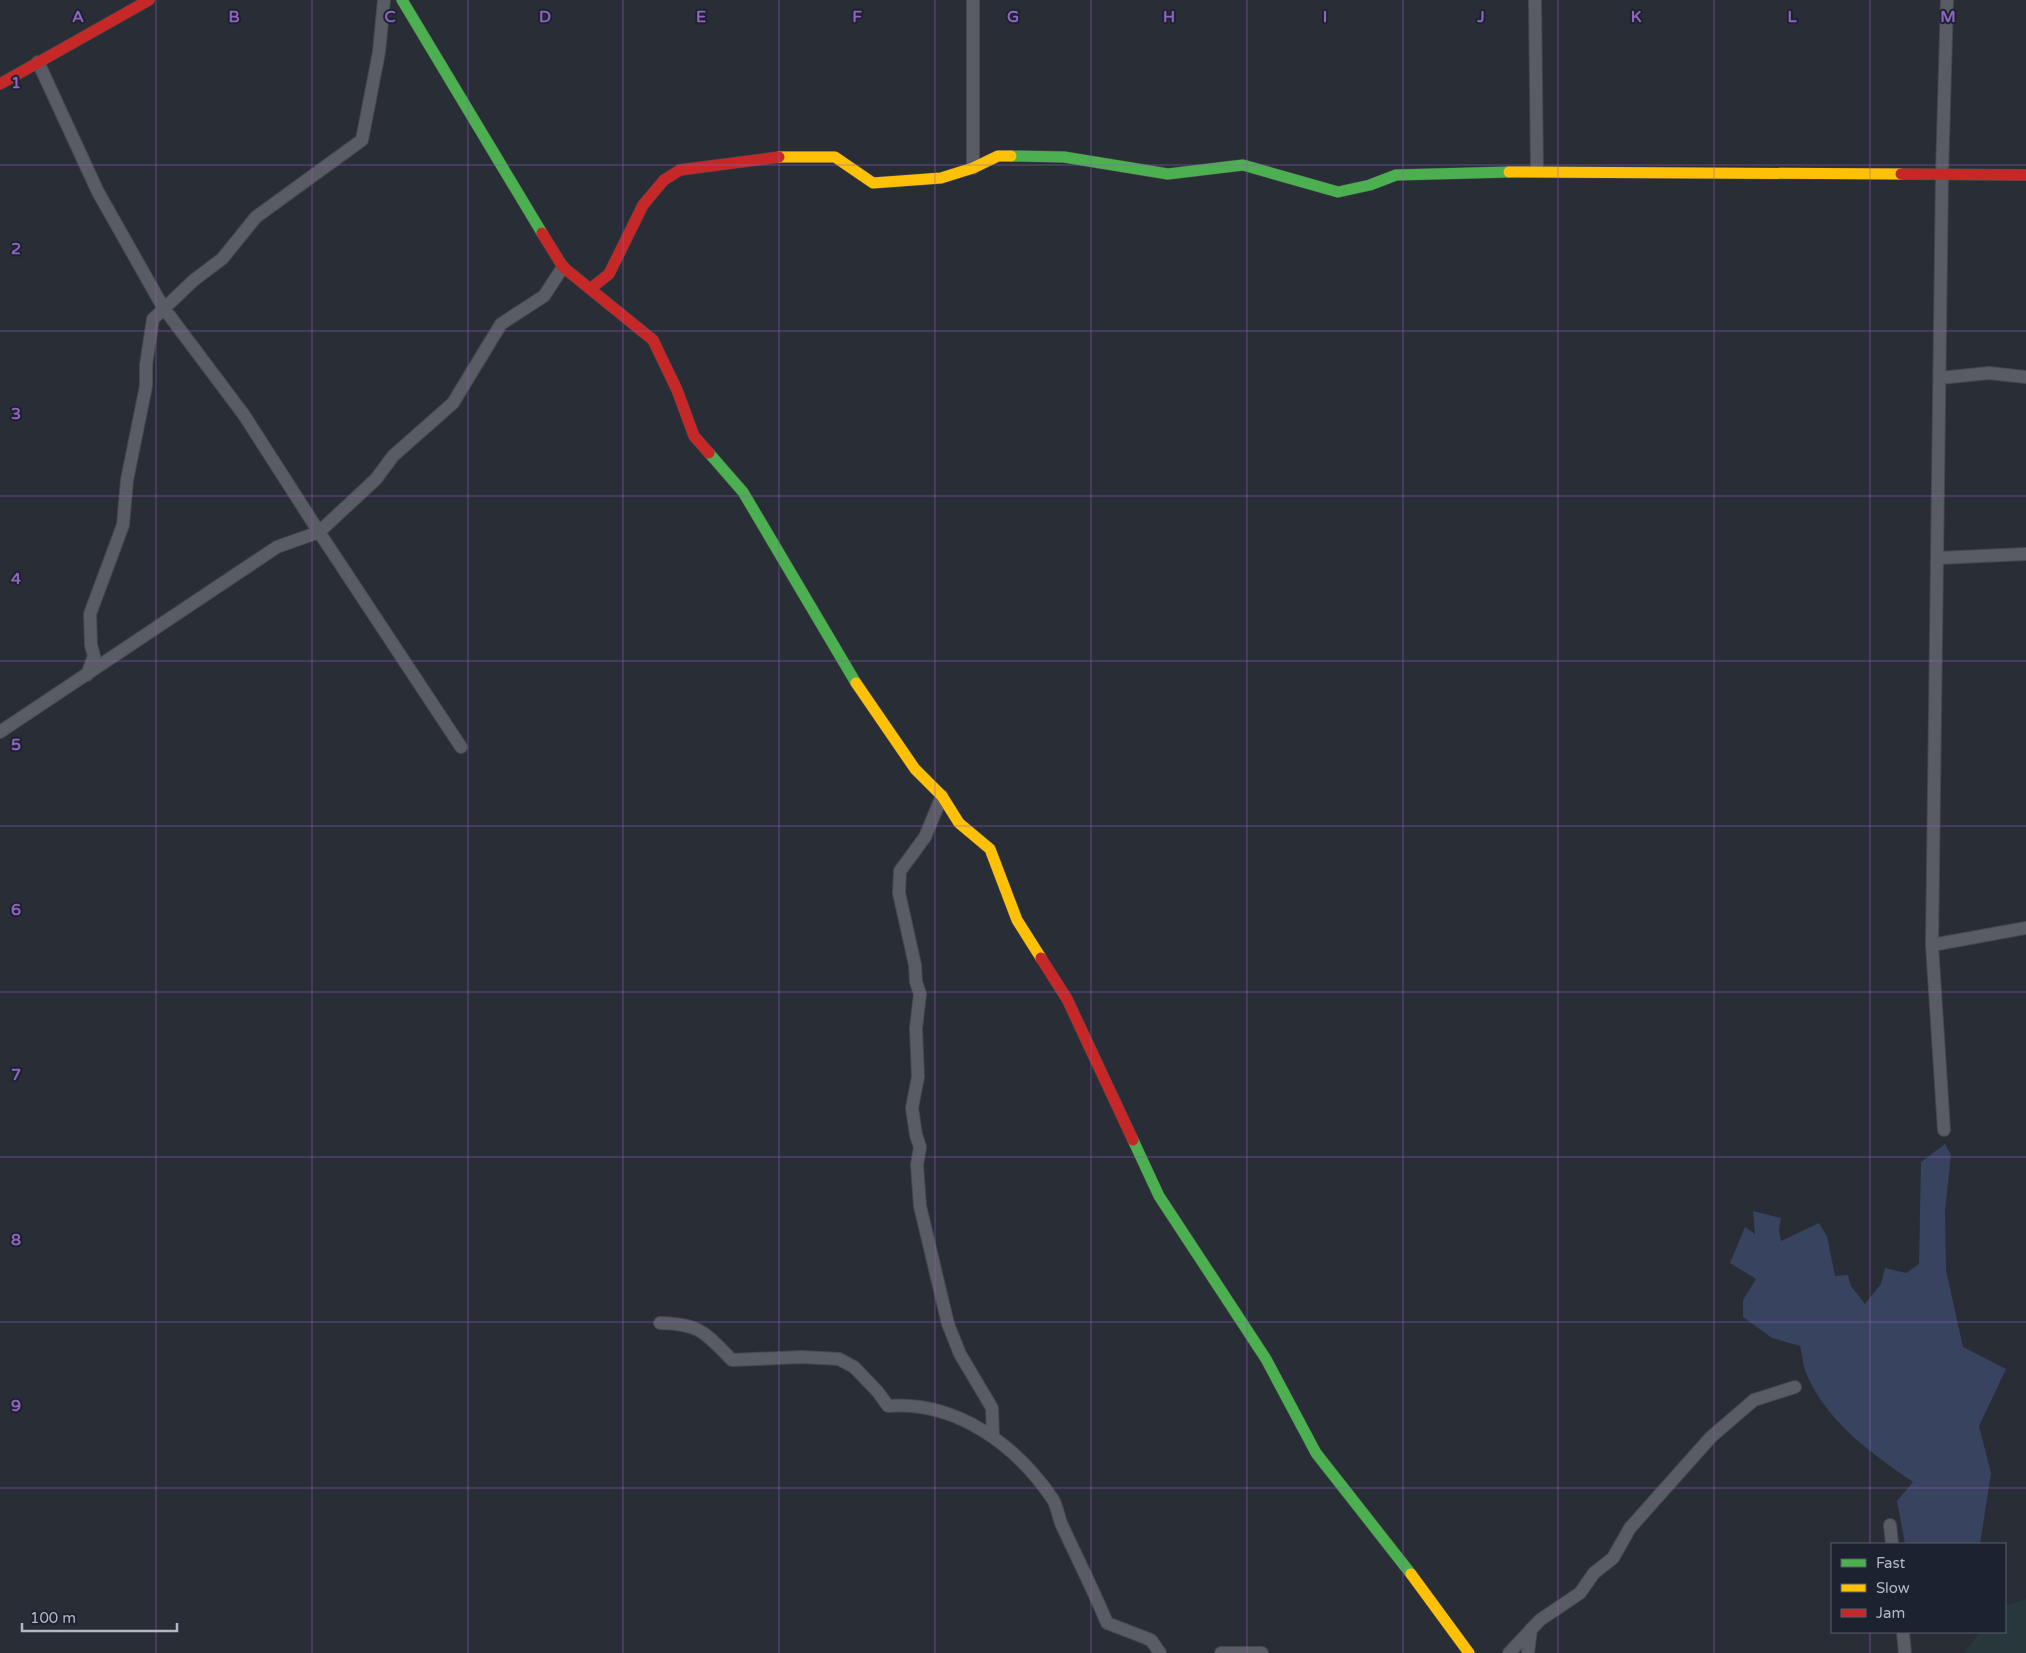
<svg xmlns="http://www.w3.org/2000/svg" width="2026" height="1653" viewBox="0 0 2026 1653" font-family="'Varela Round',sans-serif">
<rect width="100%" height="100%" fill="#292d36"/>
<path fill="#27373c" d="M2026,1599V1653H1964L1980,1632H2005V1606Z"/>
<path fill="#38435f" d="M1945,1144L1951,1155L1945,1211L1946,1270L1963,1347L2006,1369L1979,1426L1991,1473L1980,1544H1905L1897,1501L1913,1482C1871,1453 1826,1421 1806,1373C1803,1365 1802,1354 1800,1346L1772,1338L1743,1317V1300L1756,1279L1730,1263L1745,1227L1755,1234L1753,1211L1781,1218L1779,1230L1781,1241L1819,1223L1827,1236L1835,1276L1848,1275L1851,1286L1865,1304L1881,1284L1885,1268L1906,1273L1919,1264L1921,1162Z"/>
<g fill="none" stroke-linecap="round" stroke-linejoin="round">
<g stroke="#45484f" stroke-width="14">
<path id="street" d="M1535,0L1537,171
M973,168V0
M1940,378L1989,373L2026,377
M1938,558L2026,554
M87,675L94,656L91,645L90,614L123,525L127,480L146,386V365L153,319L194,280L222,259L256,217L362,140L379,52L384,0
M0,732L277,547L319,532L244,415L163,307L98,192L38,62
M461,747L319,532L376,479L393,456L453,403L501,324L544,296L563,267
M942,796L925,837L900,871L899,893L915,965L916,982L920,994L916,1028L918,1077L912,1108L916,1135L920,1147L917,1165L920,1206L948,1324L960,1354L992,1408L993,1435
M1932,945L2026,928
M1944,1130L1932,945L1942,174L1947,0
M660,1323C701,1324 705,1333 732,1360L802,1357L839,1359L854,1367L878,1392L888,1406C956,1401 1015,1444 1052,1498C1057,1505 1058,1515 1061,1523C1076,1556 1093,1589 1107,1623L1151,1640L1160,1653
M1890,1525L1892,1544
M1903,1632L1905,1653
M1221,1653H1262
M1509,1653L1540,1620L1580,1593L1594,1573L1613,1558L1630,1528L1711,1437L1754,1400L1795,1387
M1528,1653L1531,1629"/>
</g>
<g stroke="#45484f" stroke-width="12">
<path id="fast" d="M402,0L542,233
M1011,156L1064,157L1168,174L1243,165L1338,192L1370,185L1396,175L1509,172
M709,453L743,492L856,683
M1133,1140L1159,1196L1266,1359L1316,1453L1411,1574"/>
</g>
<g stroke="#45484f" stroke-width="12">
<path id="slow" d="M779,157H835L873,183L941,178L973,168L998,156H1011
M1509,172L1901,174
M856,683L915,769L942,796L959,823L990,849L1017,920L1041,958
M1411,1574L1469,1653"/>
</g>
<g stroke="#45484f" stroke-width="12">
<path id="jam" d="M0,84L149,0
M1901,174L2026,175
M542,233L563,267L653,340L677,390L694,436L709,453
M590,289L609,274L643,205L664,180L680,170L779,157
M1041,958L1067,999L1133,1140"/>
</g>
<use href="#street" stroke="#595c64" stroke-width="12"/>
<use href="#fast" stroke="#4caf50" stroke-width="11"/>
<use href="#slow" stroke="#ffc107" stroke-width="11"/>
<use href="#jam" stroke="#c62828" stroke-width="11"/>
</g>
<path fill="none" stroke="#9164c2" stroke-width="1" stroke-opacity="0.55" d="M156,0V1653M312,0V1653M468,0V1653M623,0V1653M779,0V1653M935,0V1653M1091,0V1653M1247,0V1653M1403,0V1653M1558,0V1653M1714,0V1653M1870,0V1544M0,165H2026M0,331H2026M0,496H2026M0,661H2026M0,826H2026M0,992H2026M0,1157H2026M0,1322H2026M0,1488H2026M1870,1632V1653"/>
<g font-size="16" text-anchor="middle" font-weight="bold" fill="#9164c2" stroke="#1d2230" stroke-width="4" stroke-linejoin="round" paint-order="stroke">
<text x="78" y="22">A</text>
<text x="234" y="22">B</text>
<text x="390" y="22">C</text>
<text x="545" y="22">D</text>
<text x="701" y="22">E</text>
<text x="857" y="22">F</text>
<text x="1013" y="22">G</text>
<text x="1169" y="22">H</text>
<text x="1325" y="22">I</text>
<text x="1481" y="22">J</text>
<text x="1636" y="22">K</text>
<text x="1792" y="22">L</text>
<text x="1948" y="22">M</text>
<text x="16" y="88">1</text>
<text x="16" y="254">2</text>
<text x="16" y="419">3</text>
<text x="16" y="584">4</text>
<text x="16" y="750">5</text>
<text x="16" y="915">6</text>
<text x="16" y="1080">7</text>
<text x="16" y="1245">8</text>
<text x="16" y="1411">9</text>
</g>
<rect x="1831" y="1543" width="175" height="90" fill="#1d2230" stroke="#595e6c"/>
<rect x="1841" y="1559" width="25" height="8" fill="#4caf50" stroke="#595e6c"/>
<text x="1876" y="1568" font-size="15" fill="#b3b8c7">Fast</text>
<rect x="1841" y="1584" width="25" height="8" fill="#ffc107" stroke="#595e6c"/>
<text x="1876" y="1593" font-size="15" fill="#b3b8c7">Slow</text>
<rect x="1841" y="1609" width="25" height="8" fill="#c62828" stroke="#595e6c"/>
<text x="1876" y="1618" font-size="15" fill="#b3b8c7">Jam</text>
<path d="M22 1623v8h155v-8" fill="none" stroke="#b3b8c7" stroke-width="2.5"/>
<text x="30" y="1623" font-size="15" fill="#b3b8c7" stroke="#1d2230" stroke-width="4" paint-order="stroke">100 m</text>
</svg>
